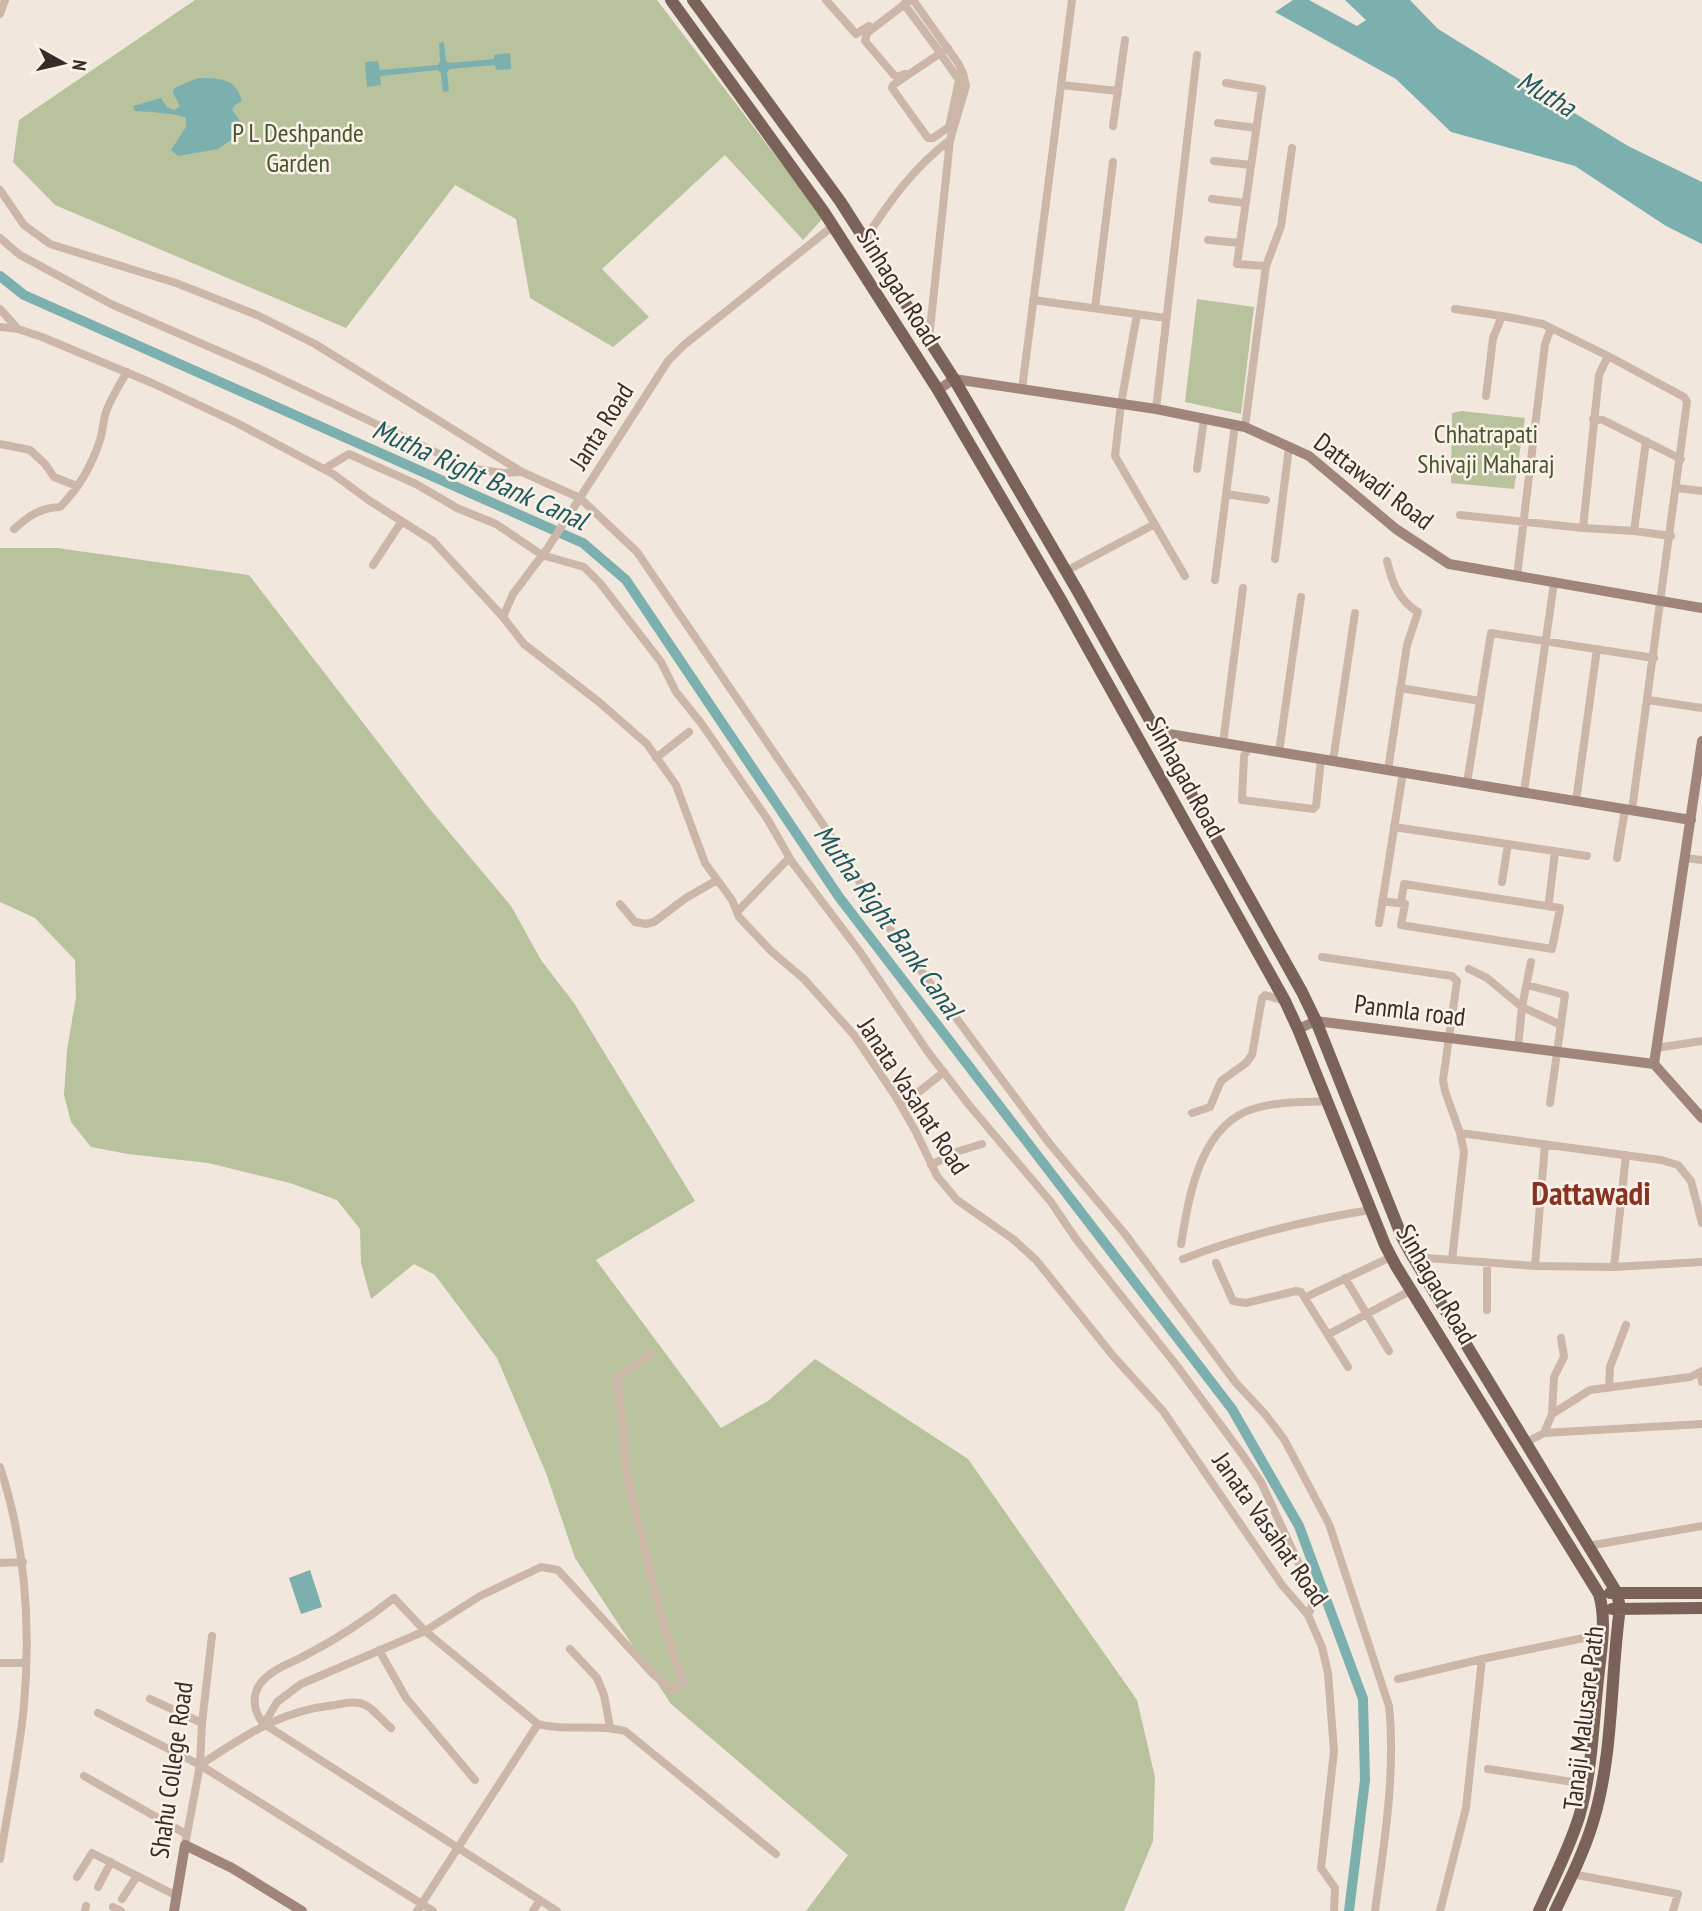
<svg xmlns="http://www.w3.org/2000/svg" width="1702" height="1911" viewBox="0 0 1702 1911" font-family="'PT Sans Narrow',sans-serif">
<rect width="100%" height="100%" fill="#f2e7dd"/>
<path fill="#b8c29c" d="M195,0H657L823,218L803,240L725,155L602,269L649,317L613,347L530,298L516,219L455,185L346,328L55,205L13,162L19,120Z
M1197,299L1254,307L1241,414L1185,402Z
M1462,411L1525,418L1514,489L1451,483L1452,413Z
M0,548H57L249,575L428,807L511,906L541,960L574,1003L695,1201L596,1260L721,1428L768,1401L815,1359L968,1459L1137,1700L1155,1777L1153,1841L1124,1911H806L848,1855L671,1704L575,1558L546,1473L497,1358L435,1275L414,1264L371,1299L361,1263L360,1229L337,1200L290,1183L208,1163L128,1154L91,1147L71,1122L64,1095L67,1050L76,997L75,960L35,918L0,902Z"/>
<path fill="#7bb0af" d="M1293,0H1309L1357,26L1366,20L1345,0H1410L1438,29L1628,146L1702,182V244L1666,226L1575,166L1451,132L1396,79L1275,12Z
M444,42L446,61L449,63L494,59V55L510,53L511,69L496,70L495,65L450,69L447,72L449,91L443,92L441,73L438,70L380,76L381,85L367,87L365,62L378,61L380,70L438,65L440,61L439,43Z
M198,78C219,78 236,78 242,101L235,105L232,110L242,123V133L218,149L178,156L171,150L186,127V118C177,113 148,112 135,111L133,106L161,98L167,107L174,110L180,106L173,93L174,88Z
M310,1570L322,1607L301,1614L289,1578Z"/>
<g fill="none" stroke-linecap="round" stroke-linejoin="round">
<path stroke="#7bb0af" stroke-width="10" d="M0,276L24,295L583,543L626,580L839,897L1232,1409L1299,1526L1363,1699L1365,1780L1349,1911"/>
<path stroke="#cbb6a8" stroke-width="8" d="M826,0L856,34L869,26
M913,0L958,63L963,73L966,86L950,140L929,339
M904,4L939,51
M0,14L5,0
M940,53L959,80L949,127L933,138H928L892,88L893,85L948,48
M905,74L897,77L894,75L865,41L867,33L910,0
M1226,83L1262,89L1237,264L1266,266
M1061,85L1118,91
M1218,123L1256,128
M1113,126L1125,40
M1214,161L1251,165
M0,190L24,225L50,244L176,283L257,315L315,344L522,472L580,498L637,552L833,839L879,914L1049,1143L1125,1234L1236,1383L1265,1414L1284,1439L1329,1524L1389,1706C1396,1774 1384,1844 1375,1911
M1212,199L1246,203
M0,238L20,255L111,304L260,369L469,468L503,473L520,472
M1208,240L1240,243
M864,241C888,203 914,167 950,140
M1033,300L1166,318
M1095,308L1113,162
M0,309L18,329
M1455,309L1502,316
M1137,314L1121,404L1115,456L1185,576
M0,327L18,329L42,337L152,383L235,422L333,474L370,501L433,541L503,617L524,644L599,702L647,744L676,785L705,863L732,900L739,917L771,951L804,979L854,1035L894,1094L915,1130L937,1176L957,1200L1013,1239L1036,1260L1114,1357L1163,1411L1282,1585L1308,1615L1322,1647L1328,1673L1334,1751L1321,1868L1335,1888L1334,1911
M1608,356L1599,375L1583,528L1634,531L1671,536
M1022,389L1072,0
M1486,396L1493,338L1502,316L1543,324L1608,356L1684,397L1687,402L1632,810
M1156,409L1197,55
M1593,419L1603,420L1681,459
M1245,427L1266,266L1281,226L1292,148
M0,444L30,450L45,464L54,477L77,486
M324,469L349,454L416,484L457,508L496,524L542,555L584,567L600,583L661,662L676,692L701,723L768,820L792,862L860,952L928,1052L969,1105L1051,1202L1076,1239L1177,1366L1242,1454L1261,1482L1312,1592V1606L1308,1615
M1197,469L1204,419
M1677,488L1702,491
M1226,494L1266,500
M1460,515L1583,528
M14,529C29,516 39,508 60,507C79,488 92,465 100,440C103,431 103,421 106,412C111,398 119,385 127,372
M1634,531L1646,441
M1275,559L1289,447
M1387,561C1392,582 1399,601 1418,612L1407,645L1388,770
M373,565L402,521
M1066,571L1155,524
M1517,576L1545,344L1551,328
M1215,580L1235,425
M503,617L513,594L547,549L668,361L684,345L833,226
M1400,688L1480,701
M1648,700L1702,708
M1223,743L1243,588
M1249,747L1244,756L1242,800L1313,809L1316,806L1321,759
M1279,752L1301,597
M656,758L689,732
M1333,761L1355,613
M1467,783L1491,633L1654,658
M1524,792L1554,583
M1576,801L1597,649
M1394,827L1587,856
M1617,858L1625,809
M1685,858L1702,860
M1502,882L1508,844
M1382,901L1405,904L1401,925L1552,949L1560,908L1404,884L1401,903
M1549,901L1555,852
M620,904L635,922L646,924L654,922L686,898L717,880
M737,912L789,858
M1379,923L1403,772
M1322,957L1452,976L1457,981L1443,1080L1445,1091L1460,1133L1464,1152L1452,1260
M1469,969L1487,978L1522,1007L1531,962
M1527,985L1565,995L1550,1103
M1518,1047L1522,1007L1561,1025
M1656,1048L1702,1041
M901,1106L944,1072
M1192,1113L1210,1107L1221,1081L1246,1063L1252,1055L1262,998L1265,995L1285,1001
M1460,1133L1661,1160L1678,1165L1691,1181L1702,1223
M931,1165L956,1152L982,1144
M1181,1244C1189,1196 1200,1123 1256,1108C1279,1101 1304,1103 1327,1101
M1413,1257L1535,1266L1614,1267L1702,1262
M1183,1259C1243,1236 1307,1220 1370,1210
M1216,1263L1233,1301L1246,1303L1296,1291L1301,1292L1348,1367
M1535,1266L1545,1144
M1614,1267L1626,1155
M1345,1278L1389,1351
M1306,1297L1391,1257
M1487,1310V1263
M1329,1334L1410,1291
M651,1354L617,1377L628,1480L658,1604L676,1664L683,1681L680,1686L672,1689L653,1674L558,1570L541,1567L480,1596L425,1631L538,1724C566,1732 596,1723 625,1731L776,1854
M1700,1372L1702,1382
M1609,1388L1610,1367L1626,1325
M1552,1414L1554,1377L1564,1357L1561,1338
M1544,1433L1552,1414L1590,1390L1690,1377L1702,1371
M1525,1443L1544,1433L1702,1424
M0,1467C25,1543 31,1625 24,1705C19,1757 8,1808 0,1859
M1588,1546L1702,1526
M0,1563L23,1562
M570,1649L597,1678L604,1695L610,1727
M379,1650L406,1698L475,1780
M0,1663H26
M1398,1679L1482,1659L1603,1634
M150,1699L202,1723
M98,1713L200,1765L433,1911
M264,1724L277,1702L301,1684L425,1631L394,1598C367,1619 337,1639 306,1655C290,1664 271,1669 260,1684C251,1697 254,1713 264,1724L557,1911
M200,1765C246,1735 279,1711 335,1705C345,1703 357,1700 367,1706C375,1711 383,1721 391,1728
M1488,1769L1586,1784
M84,1776L186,1834
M185,1845L200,1765L202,1723L212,1636
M1572,1874L1678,1894L1673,1911
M77,1877L92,1853L177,1896
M98,1887L111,1862
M122,1899L137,1876
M113,1907L121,1911
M85,1911L86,1906
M417,1911L538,1724
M533,1911L540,1900
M1440,1911L1466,1808L1482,1659"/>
<path stroke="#9f857a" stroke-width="10" d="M938,390L954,379L1156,409L1245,427L1309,456L1396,529L1449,564L1702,608
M1157,732L1691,820
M1298,1029L1316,1021L1654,1064L1702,1118
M1654,1064L1702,741
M174,1911L185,1845L232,1868L302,1911"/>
<path stroke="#7a6259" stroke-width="12" d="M671,0L824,212L938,390L1061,600L1285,1001L1298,1029L1385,1245L1396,1266L1599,1594C1607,1622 1601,1650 1598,1679C1593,1725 1592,1773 1579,1817C1569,1849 1553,1880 1539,1911
M693,0L840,201L954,379L1077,590L1302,992L1316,1021L1402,1237L1413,1257L1617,1593L1620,1608C1610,1678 1614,1753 1593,1822C1584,1852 1569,1882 1555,1911
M1610,1593H1702
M1612,1609L1702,1608"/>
</g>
<g text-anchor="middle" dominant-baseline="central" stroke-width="5" stroke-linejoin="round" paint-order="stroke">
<g font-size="26" fill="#49562c" stroke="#faf1e9">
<text x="298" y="132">P L Deshpande<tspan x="298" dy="30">Garden</tspan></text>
<text x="1486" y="433">Chhatrapati<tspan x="1486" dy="30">Shivaji Maharaj</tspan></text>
</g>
<g font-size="26" fill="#382c29" stroke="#faf1e9">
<text transform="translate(899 287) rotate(58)">Sinhagad Road</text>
<text transform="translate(601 426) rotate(-58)">Janta Road</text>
<text transform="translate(1374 481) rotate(37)">Dattawadi Road</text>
<text transform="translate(1186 777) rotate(61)">Sinhagad Road</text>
<text transform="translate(1410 1010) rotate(7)">Panmla road</text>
<text transform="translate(914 1096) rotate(57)">Janata Vasahat Road</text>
<text transform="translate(1437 1284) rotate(60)">Sinhagad Road</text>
<text transform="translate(1271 1529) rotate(55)">Janata Vasahat Road</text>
<text transform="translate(1583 1718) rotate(-83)">Tanaji Malusare Path</text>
<text transform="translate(171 1770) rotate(-82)">Shahu College Road</text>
</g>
<g font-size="28" font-style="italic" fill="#1d595a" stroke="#faf1e9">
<text transform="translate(1547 93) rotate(31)">Mutha</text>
<text transform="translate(480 474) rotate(24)">Mutha Right Bank Canal</text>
<text transform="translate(889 921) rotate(54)">Mutha Right Bank Canal</text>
</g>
<g font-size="33" font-weight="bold" fill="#883321" stroke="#faf1e9">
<text x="1591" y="1192">Dattawadi</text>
</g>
</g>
<g transform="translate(63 63) rotate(98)" stroke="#faf1e9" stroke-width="5" paint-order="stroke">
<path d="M0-5L12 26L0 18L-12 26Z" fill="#382c29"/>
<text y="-10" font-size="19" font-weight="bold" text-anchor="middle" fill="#382c29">N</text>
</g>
</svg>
